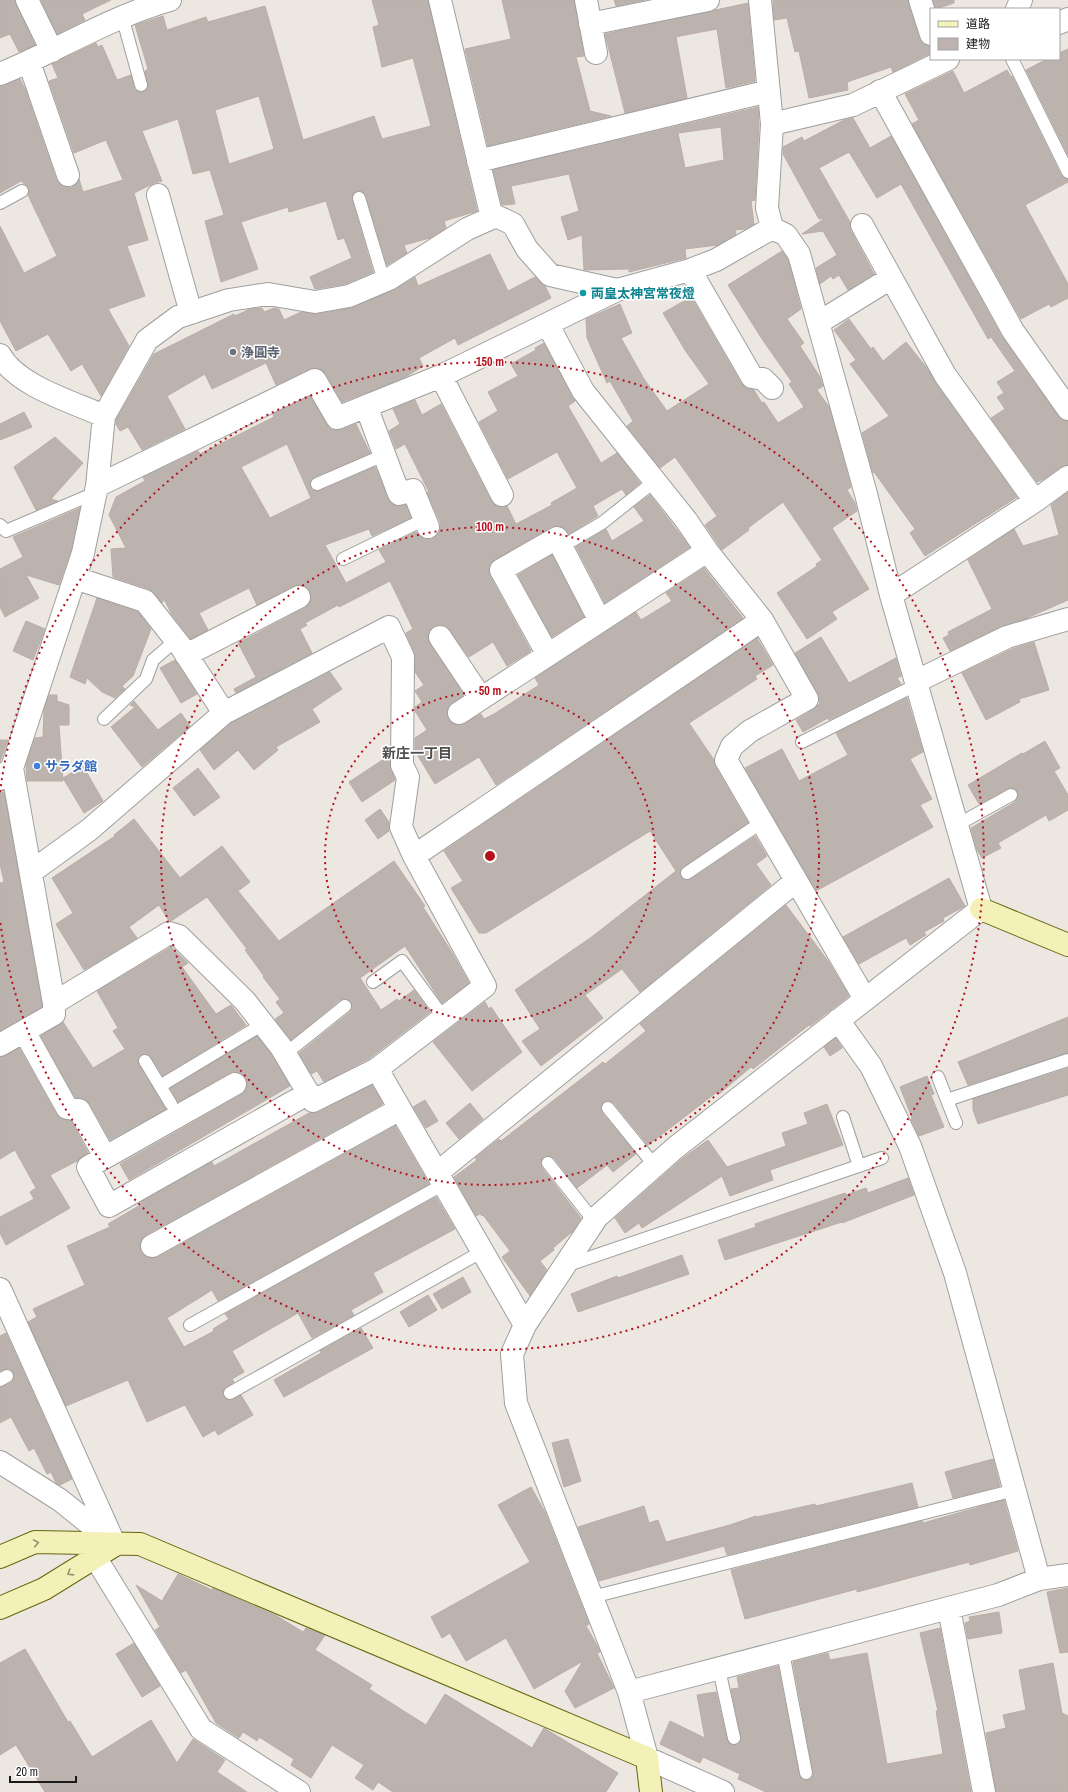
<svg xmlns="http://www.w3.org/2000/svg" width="1068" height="1792" viewBox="0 0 1068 1792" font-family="'Archivo Narrow','Noto Sans JP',sans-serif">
<rect width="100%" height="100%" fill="#ece7e1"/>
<path fill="#bcb3ae" stroke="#bcada5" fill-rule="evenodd" d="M0,0H15L35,45L19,52L10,34L0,38Z
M41,0H111L82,14L85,20L57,34Z
M372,0H428L477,211L444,221L446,228L430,238L404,245L407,253L387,265L366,196L361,191H356L352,196V200L373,272L345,284L315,289L310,277L352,258L344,238L338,240L326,201L289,212L288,207L241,222L258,269L221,282L205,221L224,215L210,170L193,174L178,119L142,131L162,181L154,183L134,193L148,240L127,246L145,296L108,309L129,346L101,396L82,364L71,371L48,334L16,351L0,321V226L24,273L57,256L28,195V187L21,181L0,193V86L20,79L25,89L56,179L60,185L66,187H72L79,179L83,192L123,180L106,140L74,153L49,81L58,78L52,64L96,43L98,47L102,45L117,80L131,75L135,90L143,92L148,86L145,71L148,69L135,25L163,16L167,30L206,17L208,22L265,6L303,140L374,116L382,139L431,126L413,58L382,67L373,27L379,25ZM259,96L274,149L229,164L215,110Z
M502,0H574L584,56L576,57L590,111L611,116L488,146L465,49L511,39Z
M614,0H645L616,6Z
M773,0H908L919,38L923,44L930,46L931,53L893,72L891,67L847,82L848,90L809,98L799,51L795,52L787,18L774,20Z
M933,0H954V3L936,9Z
M748,3L755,81L726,88L717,29L680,36L676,37L687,98L625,113L605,34Z
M1068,49V155L1026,70L1047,59H1059V53Z
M1007,70L1011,77L1012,76L1061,175L1068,179V182L1025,205L1068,284V298L1051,307L1049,304L1021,319L912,124L919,120L905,94L953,71L964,93Z
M758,107L759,124L755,200L751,201L754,224L745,229L735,230L736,234L718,245L685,249L686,258L629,272V269L584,270L582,235L568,240L561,217L579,211L569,174L511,186L515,204L502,205L493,170ZM721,127L724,160L685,168L678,133Z
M853,118L870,148L891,136L1002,337L1058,416L1062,420L1068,421V465L1061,467L1044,479L1037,482L991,418L1005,409L997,397L1004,393L997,382L1015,371L991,337L988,339L901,184L877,198L849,152L819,168L850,222L851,231L874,274L848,290L839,275L833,279L831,276L820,284L816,268L837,255L823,231L802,234L825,218L819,219L783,154V147L802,137L804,141L844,120Z
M782,251L788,259L801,309L787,319L804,343L800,346L820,377L823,386L817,390L829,407L851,487L847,490L855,503L857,511L832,528L869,589L832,612L837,619L807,639L777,593L817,566L816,564L822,560L783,502L748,528L749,530L722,550L705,525L717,516L675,457L660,468L627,426L633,421L610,381L607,383L587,338L586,319L620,304L632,333L621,338L644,379L667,411L709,384L685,350L663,313L691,297L741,383L745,387L754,390L762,403L764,402L778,423L804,407L789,384L792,382L762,339L728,285Z
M490,254L508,291L535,277L545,286L551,298L458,345L455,338L419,358L423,366L404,378L342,402L326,374L321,369L315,368L310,369L276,385L266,363L212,389L205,374L167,396L185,429L142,450L128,427L120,431L116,424V420L154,354L234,314L235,316L250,309L262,308L264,312L274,308L279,309L284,320L301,312L317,314L351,308L394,290L415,277L418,286Z
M849,319L871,349L873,347L883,361L906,342L927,368L935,382L1017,497L925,556L910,533L915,529L874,472L873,473L862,433L889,416L850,364L856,360L834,330Z
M544,343L575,401L568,406L601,463L617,453L640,483L626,495L622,489L593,506L598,516L569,534L563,527L558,526L551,527L490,563L489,569L490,576L531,651L507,666L493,642L469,657L446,626L439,625L433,627L429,631L428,637L430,644L464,695L448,707L447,714L449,720L454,724L460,725L481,714L484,719L494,714L539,685L535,678L636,612L641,620L672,601L666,593L704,568L743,618L496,785L479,757L435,784L415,751V738L427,730L415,711V707L422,702L415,691L424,685L415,672L414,652L406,633L413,629L390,581L339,607L338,605L305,623L307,625L300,629L312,653L236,693L234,689L256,677L238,643L305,608L310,603L311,597L310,591L306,587L300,585L293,586L257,605L249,588L199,613L208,630L191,639L172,615L164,599L162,603L149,589L113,577L111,549L126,548L109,515L116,497L145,481L143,477L198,451L200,454L274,417L273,414L310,396L331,429L341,430L356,424L370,453L314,477L310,483L312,490L320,491L375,467L391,503L397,506L406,505L411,518L372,536L369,529L325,545L346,583L386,562L379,550L416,532L421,537L426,539H432L438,535L440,529V522L427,492H429L405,444L396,449L389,431L400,424L393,409L415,400L422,415L441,404L491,501L496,506L501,507L507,506L516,524L552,505L551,503L577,488L557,452L508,479L479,422L498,411L488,392L518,376L511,364L536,350L535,348ZM287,444L311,498L270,518L241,467Z
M24,412L32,427L0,440V424Z
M55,437L83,463L51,499L58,501L36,510L14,467Z
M1068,492V600L1027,618L1002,626L950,651L943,638L949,635L948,632L992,609L968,560L1014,529L1023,546L1059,535L1051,505Z
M650,495L690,547L605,603L576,547L606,529L612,541L644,521L634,507Z
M80,508L71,550L59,585L26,575L39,598L5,617L0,607V569L23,557L13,537Z
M552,555L584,617L552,637L518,575Z
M97,598L138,612L151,629L133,676L122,686L125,689L115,698L102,692L87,678L85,684L70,677Z
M26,621L45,629L33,660L13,651Z
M821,637L849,683L896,658L901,676L897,678L901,684L829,720L828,718L803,732L796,720L813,710L820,703L819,699L795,653Z
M757,638L773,665L755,676L757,679L689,723L714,760L715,766L748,823L683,867L680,873L683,880L691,879L755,836L767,856L756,864L771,885L640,992L622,969L585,995L603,1018L541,1066L522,1041L540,1029L515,990L593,936L676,871L650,831L486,933H479L451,888L463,881L444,851Z
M1034,642L1049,690L1019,699L1020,702L986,720L962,673L1012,649Z
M175,660L197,694L181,703L160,668Z
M330,672L342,689L312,709L320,722L276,747L278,750L254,770L238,750L214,770L200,750L231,723Z
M49,695H57V701L69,705V725H59L63,781H27L26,765L35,738L43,737L44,710Z
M907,698L923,752L910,759L932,799L920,805L933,827L816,891L745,768L782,749L799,781L848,755L836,733Z
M134,701L158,730L181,713L190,726L142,767L111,727L135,707L130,705Z
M0,740H8L0,762Z
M1045,741L1060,768L1054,771L1068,795V810L1049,821L1046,815L998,843L1001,848L982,858L977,850L971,828L1015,802L1018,795L1015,789L1011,788L979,804L968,785L1022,753L1023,754Z
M390,755V765L395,780L362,802L349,782Z
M83,766L103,801L84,813L63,778Z
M198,768L220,797L194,816L173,788Z
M0,792H4L42,1004V1007L0,1031V883L4,882L0,864Z
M380,809L389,822V831L378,839L365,820Z
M134,819L180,878L222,846L250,882L238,891L279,941L394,861L425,906L423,907L451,951L469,983L442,1003L405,946L360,978L381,1010L397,999L399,1001L414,990L430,1012L370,1058L324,1082L317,1071L311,1074L299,1053L350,1012L352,1008L351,1002L347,999L340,1000L291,1040L275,1019L284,1013L276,1002L280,999L263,977L264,976L245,950L247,949L207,897L171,921H169L159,905L129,927L137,938L84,970L56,924L73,913L52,878L115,836L114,835Z
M949,878L965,906L943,918L944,921L924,932L926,935L910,945L906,938L859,964L843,937Z
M786,905L828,961L849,996L810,1026L809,1025L753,1069L751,1067L719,1094L717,1092L648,1145L614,1103L610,1101L604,1102L601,1106L602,1113L636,1154L613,1172L607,1165L577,1188L554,1158L547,1156L543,1157L541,1164L542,1168L581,1218L573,1231L553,1248L554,1250L540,1261L547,1270L530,1296L502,1257L510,1251L483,1215L482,1216L480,1214L476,1216L454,1177L477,1160L475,1158L499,1139L501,1141L603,1062L605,1064L646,1031L640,1024Z
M171,947L188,963L182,967L216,1014L231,1005L246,1025L163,1076L149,1055H141L138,1061L139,1065L166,1109L110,1140L90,1104L86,1100L75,1097L41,1036L63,1022L93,1068L125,1049L113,1031L118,1028L97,991Z
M485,1002L489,1009L491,1007L522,1052L472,1091L433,1042Z
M1068,1017V1053L968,1085L958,1062Z
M257,1036L271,1054L290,1086L129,1180L120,1164L241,1095L246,1090L247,1084L246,1078L241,1073L235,1072L229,1073L178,1102L170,1088Z
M836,1038L842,1048L830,1056L824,1047Z
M19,1048L56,1114L60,1118L71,1121L88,1153L77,1161L50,1175L70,1208L6,1245L0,1233V1217L34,1199L30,1192L36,1188L15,1150L0,1159V1057Z
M1068,1068V1095L978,1124L973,1110V1099Z
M927,1076L934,1094L931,1095L944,1127L919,1136L911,1119L912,1118L900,1087Z
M372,1085L383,1104L146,1235L142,1239L140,1245L141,1252L145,1256L151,1258L158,1257L395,1126L429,1184L218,1301L212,1290L167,1318L184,1347L214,1331L213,1329L229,1319L225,1314L436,1197L455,1229L373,1273L383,1292L351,1310L354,1315L312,1338L298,1313L232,1351L244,1372L232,1379L234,1382L224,1389L223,1396L230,1400L241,1395L253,1415L218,1435L215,1430L203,1437L185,1405L147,1422L128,1380L66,1406L28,1322L37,1317L33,1309L85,1285L67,1246L110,1227L108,1224L142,1204L141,1202L212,1162L214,1166L309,1113L319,1112Z
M425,1100L438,1121L426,1128L413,1107Z
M470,1103L483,1119L459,1139L446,1123Z
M827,1104L843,1145L770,1170L773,1180L730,1196L722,1176L642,1228L639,1223L625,1233L615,1218L683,1158L708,1140L727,1167L786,1146L782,1133L808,1124L804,1113Z
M908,1178L914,1195L842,1223V1222L725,1260L718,1240L756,1227L755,1224L845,1193L846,1195L866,1188L868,1193Z
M682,1255L689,1274L578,1312L571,1294L617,1276L618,1278Z
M463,1277L471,1292L442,1309L433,1294Z
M428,1295L437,1310L409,1327L400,1312Z
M361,1328L373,1348L284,1397L274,1380L321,1353L320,1351Z
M6,1333L72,1479L60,1485L56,1483L51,1472L47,1474L34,1448L29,1451L11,1417L0,1423V1387L11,1383L14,1376L10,1369H7L0,1371V1336Z
M568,1439L581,1481L564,1487L552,1443Z
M993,1459L1000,1486L953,1498L945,1472Z
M912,1483L918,1507L727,1555L724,1546L599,1581L578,1527L644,1506L649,1523L658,1520L666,1542L730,1525L756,1516L757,1517L815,1504L816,1506Z
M531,1487L545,1512L589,1624L586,1626L598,1647L600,1652L597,1653L614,1688L575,1708L565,1691L583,1661L534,1689L506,1638L466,1661L450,1633L442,1638L431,1617L530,1562L498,1505Z
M1004,1500L1018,1551L970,1565L969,1562L857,1592V1589L745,1619L731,1570L922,1521L923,1523Z
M178,1574L212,1590L213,1588L277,1616L303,1632L306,1628L325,1635L315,1650L372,1685L369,1689L426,1725L445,1694L532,1748L544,1728L618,1773L606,1792H393L378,1782L373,1790L355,1778L364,1765L332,1745L311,1778L291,1765L294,1759L259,1737L257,1741L243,1732L239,1738L216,1723L186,1670L181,1673L155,1630L160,1627L136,1585L162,1601Z
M1068,1588V1652L1060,1653L1047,1592Z
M999,1612L1002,1633L968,1639L965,1623L970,1621L969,1617Z
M940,1628L971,1792H766L738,1779L740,1774L703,1757L700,1763L660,1744L670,1721L705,1738L697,1695L716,1692L727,1740L731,1745L739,1744L741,1736L731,1689L739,1688L737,1677L778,1666L799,1774L803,1780H808L813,1776V1772L793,1662L828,1653L830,1660L867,1653L887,1764L943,1754L936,1711H938L920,1633Z
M134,1643L160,1686L142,1697L116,1654Z
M25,1649L68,1722L70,1721L92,1757L151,1720L177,1763L193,1739L225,1760L217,1772L247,1792H45L16,1745L0,1755V1663Z
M1053,1663L1062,1713L1068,1716V1792H996L986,1733L1006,1728L1003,1715L1026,1710L1019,1670Z"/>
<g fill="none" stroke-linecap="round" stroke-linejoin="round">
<g stroke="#9f9f9f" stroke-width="14">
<path id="lane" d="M122,16L141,85
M1012,59L1068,172
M359,198L384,281
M0,203L22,191
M317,484L384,455
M0,525L6,531L95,493
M573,540L602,523L655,481
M343,559L425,519
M104,719L146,679L153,660L176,640
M802,742L918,684
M957,825L1011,795
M687,873L762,822
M373,982L402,961L444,1018
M285,1054L345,1006
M145,1061L171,1104
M938,1077L956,1123
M160,1086L263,1024
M947,1100L1068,1060
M608,1108L655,1166
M843,1117L859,1166
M548,1163L594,1221
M565,1266L882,1158
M190,1325L444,1184
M0,1380L7,1376
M230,1393L483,1251
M592,1597L1015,1490
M783,1652L806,1773
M719,1669L734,1738"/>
</g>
<g stroke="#9f9f9f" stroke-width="24">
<path id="street" d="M27,0L52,51
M440,0L492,218
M586,0L596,53
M920,0L931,34
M1017,9L1021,0
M1059,23L1068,19
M590,24L708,0
M29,62L68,175
M0,74C57,51 110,17 170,0
M880,91L1013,331L1068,409
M772,124L853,105L948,59
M478,161L769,91
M158,195L191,313
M862,225L945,375L1035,501
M690,270L752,377L763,379L772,388
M818,323L891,278
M548,325L583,391L686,520L707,551L762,620L807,699L750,731L732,746L726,760L865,999
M0,355C17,386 73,402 104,416
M441,376L502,495
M366,406L399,494L413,490L428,527
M97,486L315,380L337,418L441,376L617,290L690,270L716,260L772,228
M75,578L145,601L182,648L224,713
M891,595L1035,501L1068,477
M440,637L481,698
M186,655L299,597
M548,655L501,570L557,538L600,621
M917,681L1007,637L1068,619
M459,713L707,551
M12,768L54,1003
M0,779L12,768L83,553L97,486L104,416L147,340L178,317L229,300L268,294L315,302L349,296L389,279L467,229L496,216L513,224L527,249L550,275L617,290
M31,872L89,830L224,713L389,627L403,657L402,765L408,777L401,827L414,856
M838,1020L871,1066L910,1146L955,1273L1039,1579
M24,1031L67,1108L79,1110L105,1157
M0,1045L54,1014V1003L169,933L179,936L245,1001L281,1047L313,1101L377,1069L485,986L414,856L762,620
M377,1069L525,1325
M235,1084L88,1167L109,1206L309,1093
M437,1173L796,881
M152,1246L400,1109
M0,1289L115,1545
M0,1462L60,1500L111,1541
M95,1557L201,1729L299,1792
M949,1608L984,1792
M629,1692L998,1595L1039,1579L1068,1575
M723,1792L647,1758L629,1692L516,1403L512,1354L525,1325L597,1217L675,1148L981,909L891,595L866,494L799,254L786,235L772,228L767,208L772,124L760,0"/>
</g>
<g stroke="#65670d" stroke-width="24">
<path id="secondary" d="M981,909L1068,945
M0,1557L35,1542L140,1544L647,1758L651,1792
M0,1608L44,1589L115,1545"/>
</g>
<use href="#lane" stroke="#fff" stroke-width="12"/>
<use href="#street" stroke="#fff" stroke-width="22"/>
<use href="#secondary" stroke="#f3f1b8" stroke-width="22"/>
</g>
<defs><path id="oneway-chevron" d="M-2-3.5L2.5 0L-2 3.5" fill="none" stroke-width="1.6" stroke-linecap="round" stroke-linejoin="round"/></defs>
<g stroke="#929171">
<use href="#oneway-chevron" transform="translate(36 1543) rotate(-10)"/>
<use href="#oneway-chevron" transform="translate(70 1573) rotate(148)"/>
</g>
<g fill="none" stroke="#b6101e" stroke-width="2" stroke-dasharray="2 4">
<circle cx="490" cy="856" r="165"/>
<circle cx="490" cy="856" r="329"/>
<path d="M0 792A494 494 0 1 1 0 920"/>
</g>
<circle fill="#0f9aa8" stroke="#fff" stroke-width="1.5" cx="583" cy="293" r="4"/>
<circle fill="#6b7280" stroke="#fff" stroke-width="1.5" cx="233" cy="352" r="4"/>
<circle fill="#3f7fe0" stroke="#fff" stroke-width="1.5" cx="37" cy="766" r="4"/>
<g text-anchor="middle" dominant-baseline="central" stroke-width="3" stroke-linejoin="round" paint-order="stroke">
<g font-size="13" font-weight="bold" fill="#0d838f" stroke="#fff" text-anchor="start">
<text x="591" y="293">両皇太神宮常夜燈</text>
</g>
<g font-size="13" font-weight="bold" fill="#5b616d" stroke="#fff" text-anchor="start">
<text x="241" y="352">浄圓寺</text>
</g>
<g font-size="13" font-weight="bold" fill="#366cbe" stroke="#fff" text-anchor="start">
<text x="45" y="766">サラダ館</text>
</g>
<g font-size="14" font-weight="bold" fill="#4e4e4e" stroke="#fff">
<text x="417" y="753">新庄一丁目</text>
</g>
</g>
<circle cx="490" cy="856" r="6" fill="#b6101e" stroke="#fff" stroke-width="2"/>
<g font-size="12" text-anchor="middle" font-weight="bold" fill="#b6101e" stroke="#fff" stroke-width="3" stroke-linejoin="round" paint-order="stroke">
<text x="490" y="366">150 m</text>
<text x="490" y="531">100 m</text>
<text x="490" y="695">50 m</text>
</g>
<rect x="930" y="8" width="130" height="52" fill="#ffffff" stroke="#a4a4a4"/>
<rect x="938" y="21" width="20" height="6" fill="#f3f1b8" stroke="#a4a4a4"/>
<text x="966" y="28" font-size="12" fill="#1b1b1b">道路</text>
<rect x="938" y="38" width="20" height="12" fill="#bcb3ae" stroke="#a4a4a4"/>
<text x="966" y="48" font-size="12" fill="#1b1b1b">建物</text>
<path d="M10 1776v6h66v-6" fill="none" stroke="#1b1b1b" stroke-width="2"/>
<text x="16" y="1776" font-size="12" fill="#1b1b1b" stroke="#ffffff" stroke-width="3" paint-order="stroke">20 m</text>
</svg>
